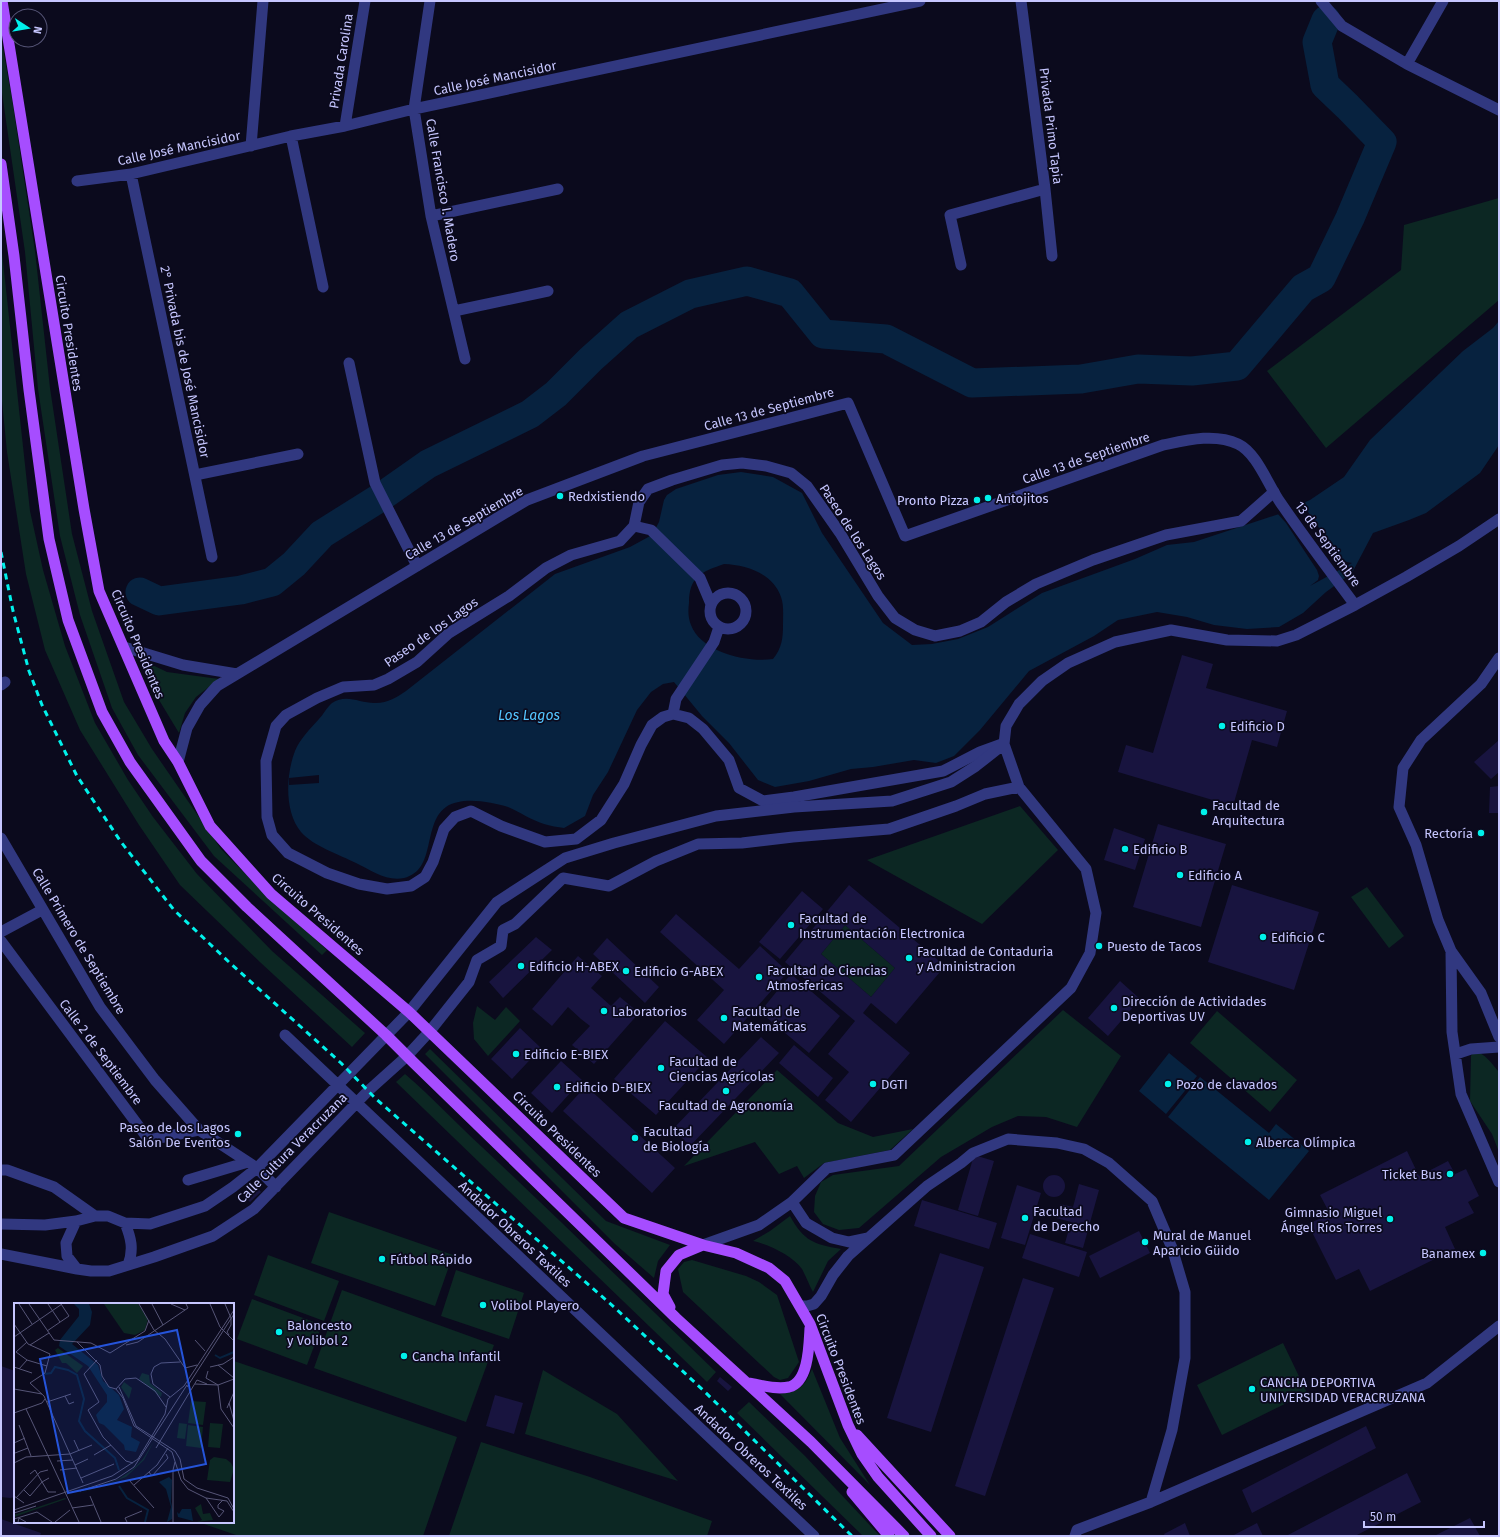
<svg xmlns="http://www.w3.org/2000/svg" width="1500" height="1537" viewBox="0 0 1500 1537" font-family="'Fira Sans',sans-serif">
<rect width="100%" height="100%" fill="#0b0a1d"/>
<path fill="#0c2723" d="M1,38L12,99L35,251L50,388L72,534L92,611L124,702L152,749L221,849L265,894L327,950L322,955L214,856L138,755L112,708L80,615L60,536L38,389L25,252L1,86Z
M1499,198V300L1326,448L1267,371L1401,270L1404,225Z
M1,243L30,511L43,570L65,646L95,723L128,780L153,817L197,874L272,951L365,1033L352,1047L261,963L180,885L139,825L80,730L45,650L26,574L7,452L1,391Z
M140,659L167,672L219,679L196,697L185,713L179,733L156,695Z
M1020,806L1058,850L982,924L867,860Z
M1367,887L1404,936L1389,948L1351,897Z
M845,925L895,968L871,997L821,954Z
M477,1006L495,1020L506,1007L520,1021L488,1056L474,1039L473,1023Z
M1063,1010L1121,1056L1077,1127L1046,1117L1018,1116L992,1127L941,1157L859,1228L839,1230L823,1224L814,1212L815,1196L821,1182L833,1175L899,1166Z
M1217,1011L1297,1080L1270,1112L1190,1043Z
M430,1049L606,1221L670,1245L658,1261L654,1278L615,1244L425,1054Z
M1473,1052C1484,1051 1492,1064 1499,1072V1152L1492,1134L1470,1101L1471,1056Z
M777,1070L838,1123L873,1137L913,1129L890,1150L824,1163L804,1178L797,1166L779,1174L755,1142L684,1166Z
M405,1074C432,1097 456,1123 482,1147C561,1221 638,1297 716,1372L707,1382L396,1082Z
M329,1212L453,1255L435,1306L311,1263Z
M790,1216C804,1241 813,1244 841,1249L828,1261L813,1292C809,1285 806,1276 802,1269C793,1256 768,1244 753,1241L770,1231Z
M268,1255L339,1281L324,1321L254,1295Z
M692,1260L746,1276L759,1282L777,1295L799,1362L788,1378L780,1380L774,1377L683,1292L678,1269L684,1262Z
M456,1270L524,1293L509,1339L441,1316Z
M342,1290L494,1345L466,1422L314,1368Z
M252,1299L322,1325L307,1365L237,1339Z
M1283,1343L1307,1393L1222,1435L1197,1385Z
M234,1361L457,1437L423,1536H239L198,1522H233V1365Z
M812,1369L840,1438L870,1485L780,1394C799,1392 805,1386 812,1369Z
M543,1370L617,1414L678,1481L525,1434Z
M749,1402L805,1456L880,1536H863L737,1413Z
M481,1442L590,1477L712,1521L707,1536H449Z"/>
<path fill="#07223f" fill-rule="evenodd" d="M1499,321V445L1480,473L1426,513L1409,520L1373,533L1352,573L1326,592L1303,613L1279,627L1247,629L1214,625L1187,617L1157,612L1118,620L1094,636L1029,671L980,730L954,756L936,763L914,760L873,767L851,769L809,781L775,787L758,780L729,743L702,716L674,682L663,684L651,692L637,710L608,772L593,795L585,816L564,828C558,827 550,826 544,824C531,820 520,812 508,807C491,802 462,796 446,807C422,824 437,870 404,878C387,882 371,870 356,863C340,855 313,846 301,832C284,812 286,774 295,751C300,739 310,729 319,719C323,715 327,707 332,703C347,693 361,704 376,703C388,703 397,697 406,691L555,574L630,547L652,535L659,522L664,500L667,495L676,489L718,475L741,472L773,477L802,493L822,533L883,623L912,645L932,644L958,639L988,627L1042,593L1135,559L1167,545L1194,542L1279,514L1310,500L1344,477L1370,440L1463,351L1493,328ZM724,564C746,565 773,573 781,597C784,605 783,616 783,625C783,638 782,648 773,659C747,663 701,652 691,625C688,618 688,610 689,603C689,577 701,572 724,564Z
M1169,1053L1197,1076L1166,1114L1139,1091Z
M1200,1077L1269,1133L1276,1124L1309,1151L1269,1200L1168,1117Z"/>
<path fill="#0b0a1d" d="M1303,501L1304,506L1342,561L1352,563L1310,586L1318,580L1319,576L1317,570L1286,523L1277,513Z
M319,775V783L289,785V778Z"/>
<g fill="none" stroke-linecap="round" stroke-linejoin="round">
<path stroke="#07223f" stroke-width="29" d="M140,592L159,601L241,590L272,582L294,564L322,534L381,497L428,464L530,414L556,394L591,359L629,325L690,294L747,281L790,293L823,334L886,339L972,383L1081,379L1138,369L1192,371L1237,366L1303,288L1321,278L1350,218L1382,142L1348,107L1325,85L1317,42L1326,20"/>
</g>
<path fill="#18143f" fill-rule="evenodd" d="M1182,655L1213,664L1206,688L1287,711L1277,747L1252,740L1233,806L1118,772L1126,745L1153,753Z
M1499,740V772L1491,779L1474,762Z
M1499,786V813H1489L1490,787Z
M1158,824L1226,844L1201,927L1133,907Z
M1114,828L1145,839L1135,870L1104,860Z
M849,885L945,966L896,1024L871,1003L863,1013L910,1053L851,1122L825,1100L849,1072L828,1054L855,1021L785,962ZM845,925L895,968L871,997L821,954Z
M1232,885L1319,912L1294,990L1208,962Z
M802,891L823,909L780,959L759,942Z
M676,914L739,969L760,946L788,972L724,1044L697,1020L724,990L660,932Z
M536,937L552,950L503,998L489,982Z
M607,938L659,987L645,1003L593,954Z
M578,956L602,976L591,988L611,1006L620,997L639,1013L594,1064L572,1045L590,1026L581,1019L568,1007L552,1026L532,1009Z
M791,974L840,1016L809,1053L760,1012Z
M1120,981L1140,999L1108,1036L1088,1018Z
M665,1021L708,1058L656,1115L614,1079Z
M520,1028L541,1048L512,1079L491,1059Z
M761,1037L779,1053L690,1146L673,1129Z
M794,1045L833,1078L818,1097L779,1063Z
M561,1061L582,1080L552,1113L531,1093Z
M586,1086L675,1168L652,1193L563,1111Z
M1407,1151L1419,1176L1448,1161L1455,1174L1466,1169L1479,1196L1468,1202L1474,1213L1445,1227L1455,1249L1370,1291L1359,1269L1336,1280L1308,1224L1330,1214L1320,1195Z
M974,1155L994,1161L978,1216L958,1210Z
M1043 1186a11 11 0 1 1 22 0a11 11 0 1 1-22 0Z
M254,1184L261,1192L250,1202L242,1194Z
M1079,1184L1099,1190L1083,1248L1065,1243L1071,1222L1056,1218L1060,1204L1073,1207Z
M1017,1185L1041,1193L1025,1245L1001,1238Z
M922,1200L997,1223L989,1249L914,1226Z
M1139,1231L1150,1253L1100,1278L1089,1256Z
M1030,1234L1087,1252L1079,1277L1022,1258Z
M940,1253L984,1267L931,1432L887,1418Z
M1023,1278L1054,1288L985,1496L955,1486Z
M1,1366L15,1371V1497L10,1498L1,1497Z
M720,1377L732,1387L728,1391L717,1381Z
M495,1395L523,1403L514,1434L486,1426Z
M1366,1426L1376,1448L1252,1513L1242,1490Z
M1407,1473L1421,1502L1355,1536H1286Z
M1470,1518L1480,1536H1434Z
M1,1519L41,1533L40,1536H1Z
M1185,1523L1190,1536H1165L1164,1534Z
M1257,1523L1263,1536H1232Z"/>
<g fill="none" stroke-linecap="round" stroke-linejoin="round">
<path stroke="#313880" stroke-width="11" d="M634,526L651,530L700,578L711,604
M710 611a18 18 0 1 1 36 0a18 18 0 1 1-36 0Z
M673,714L676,699L714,642L719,627
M1002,744L980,752L943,771L794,797L763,801L739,788L729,760L703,729L689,718L673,714L663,717L652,725L641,745L624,784L601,820L576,839L545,842L501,826L471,811L455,817L444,829L433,862L425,877L411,886L387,889L359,884L327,873L288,853L272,835L267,817L266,761L276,726L286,715L317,698L343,687L374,685L388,679L417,662L449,633L509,596L546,568L571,555L620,541L634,526L639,502L648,489L672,480L722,465L742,463L766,466L791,473L807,486L840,533L878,596L895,618L915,630L935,636L960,631L981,622L1006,602L1036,584L1093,560L1166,535L1241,521L1274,492"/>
<path stroke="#313880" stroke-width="11" d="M430,1L414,109L431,216L465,359
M1021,1L1045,189L1052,256
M1321,1L1342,26L1407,64L1499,110
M1407,64L1443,1
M345,126L365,1
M291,136L323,287
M251,146L263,1
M131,174L212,557
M77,181L131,174L291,136L345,126L414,109L920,1
M431,216L558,189
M961,265L950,215L1045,189
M454,311L548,291
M349,363L375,483L417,566
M195,475L298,454
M124,647L183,665L237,674
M1499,658L1481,684L1421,740L1403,768L1399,807L1416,845L1438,920L1451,951L1481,993L1499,1037
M1,685L5,682
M178,762L187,728L200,705L217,686L527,500L643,456L848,403L905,536L1163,445C1187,440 1215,433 1238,444C1257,453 1268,485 1280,502C1304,537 1330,571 1355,605
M1,838L100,1007L155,1080L199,1130L257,1168L276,1187
M1,932L42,910
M1,941L149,1140L199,1130
M1451,951L1452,1032L1461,1094L1499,1182
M285,1035L814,1536
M1456,1054L1471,1049L1499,1047
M1,1170H7L54,1187L95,1216
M188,1180L248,1162
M792,1202L806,1223L832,1238L849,1242L868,1238
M76,1221L66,1243L67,1256L77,1269
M125,1223C131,1238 134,1249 128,1265
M1,1224L45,1225L76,1221L95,1216H108L125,1223L150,1224L205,1206L233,1187L257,1168L409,1012L497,902L565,858L614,843L716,816L794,807L892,801L951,782L976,766L1004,744
M703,1245L759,1225L792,1202L827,1168L894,1155L1071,988L1090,953L1096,913L1086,869L1019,787L1004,744L1006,726L1019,704L1042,681L1068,663L1115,642L1171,630L1227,640L1277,641L1296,635L1355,605L1406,577L1459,546L1499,519
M1,1254L77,1269L91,1271H109L154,1257L213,1236L254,1209L368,1091L407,1056L430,1031L469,982L477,960L501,946L503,930L515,924L563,878L609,886L656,861L698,844L742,843L793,837L889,829L956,806L985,794L1019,787
M801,1306H807L814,1304L821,1296L833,1275L848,1256L927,1186L961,1163L973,1153L1008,1139L1057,1143L1084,1149L1109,1163L1152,1201L1172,1248L1185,1292V1358L1172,1430L1151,1502
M1075,1536L1077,1530L1151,1502L1427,1383L1499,1326"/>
<path stroke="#a64dff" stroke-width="11" d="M2,1L84,509L99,591L164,741L178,762L210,826L271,894L409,1012L624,1218L703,1245L736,1253L769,1268L785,1281L810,1324L848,1425L862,1454L878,1477L931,1536
M1,164L14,256L29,390L49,539L68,620L102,712L130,762L201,861L247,907L386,1035L413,1062L676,1318L811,1442L904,1536
M670,1307L663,1294L666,1271L679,1255L703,1245
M748,1383C761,1385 775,1390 789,1387C809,1382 809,1344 810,1328
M857,1435L950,1536
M852,1492L889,1536"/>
<path stroke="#00f1eb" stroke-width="3" stroke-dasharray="6 5" stroke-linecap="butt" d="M1,552L13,611L29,671L42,705L77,776L121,842L174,910L230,963L341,1063L376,1099L614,1307L705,1392L852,1536"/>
</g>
<g fill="#00f1eb" stroke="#0b0a1d" stroke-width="1.5">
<circle cx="560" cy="496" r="4"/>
<circle cx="988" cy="498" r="4"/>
<circle cx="977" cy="500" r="4"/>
<circle cx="1222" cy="726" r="4"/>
<circle cx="1204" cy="812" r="4"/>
<circle cx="1481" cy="833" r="4"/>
<circle cx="1125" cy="849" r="4"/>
<circle cx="1180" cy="875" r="4"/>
<circle cx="791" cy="925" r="4"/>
<circle cx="1263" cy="937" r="4"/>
<circle cx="1099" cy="946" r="4"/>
<circle cx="909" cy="958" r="4"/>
<circle cx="521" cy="966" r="4"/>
<circle cx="626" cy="971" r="4"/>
<circle cx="759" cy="977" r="4"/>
<circle cx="1114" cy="1008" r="4"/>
<circle cx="604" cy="1011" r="4"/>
<circle cx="724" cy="1018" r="4"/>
<circle cx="516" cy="1054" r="4"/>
<circle cx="661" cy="1068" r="4"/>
<circle cx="873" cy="1084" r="4"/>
<circle cx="1168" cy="1084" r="4"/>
<circle cx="557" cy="1087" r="4"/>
<circle cx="726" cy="1091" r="4"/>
<circle cx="238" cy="1134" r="4"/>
<circle cx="635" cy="1138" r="4"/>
<circle cx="1248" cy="1142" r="4"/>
<circle cx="1450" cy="1174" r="4"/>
<circle cx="1025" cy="1218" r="4"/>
<circle cx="1390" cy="1219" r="4"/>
<circle cx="1145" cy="1242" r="4"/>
<circle cx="1483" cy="1253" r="4"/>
<circle cx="382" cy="1259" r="4"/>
<circle cx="483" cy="1305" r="4"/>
<circle cx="279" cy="1332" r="4"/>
<circle cx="404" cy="1356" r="4"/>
<circle cx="1252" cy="1389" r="4"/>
</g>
<g text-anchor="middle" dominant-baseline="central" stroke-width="3.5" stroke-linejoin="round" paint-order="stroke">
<g font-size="13" fill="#c6c6ff" stroke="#0b0a1d">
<text transform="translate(341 61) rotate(-81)">Privada Carolina</text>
<text transform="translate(495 78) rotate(-12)">Calle José Mancisidor</text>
<text transform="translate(1051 126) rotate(83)">Privada Primo Tapia</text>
<text transform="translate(179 148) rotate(-12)">Calle José Mancisidor</text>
<text transform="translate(443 190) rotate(80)">Calle Francisco I. Madero</text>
<text transform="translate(69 333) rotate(81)">Circuito Presidentes</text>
<text transform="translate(185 362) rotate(78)">2° Privada bis de José Mancisidor</text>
<text transform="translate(769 409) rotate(-15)">Calle 13 de Septiembre</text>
<text transform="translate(1086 458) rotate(-19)">Calle 13 de Septiembre</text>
<text transform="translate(464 523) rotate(-30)">Calle 13 de Septiembre</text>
<text transform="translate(853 532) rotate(57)">Paseo de los Lagos</text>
<text transform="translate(1328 544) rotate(54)">13 de Septiembre</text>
<text transform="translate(431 632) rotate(-35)">Paseo de los Lagos</text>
<text transform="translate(138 644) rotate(67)">Circuito Presidentes</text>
<text transform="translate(318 914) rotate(41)">Circuito Presidentes</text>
<text transform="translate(79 941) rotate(59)">Calle Primero de Septiembre</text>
<text transform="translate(101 1052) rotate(53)">Calle 2 de Septiembre</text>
<text transform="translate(557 1134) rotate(44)">Circuito Presidentes</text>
<text transform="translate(292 1148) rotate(-45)">Calle Cultura Veracruzana</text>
<text transform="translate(515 1234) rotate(43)">Andador Obreros Textiles</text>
<text transform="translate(841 1369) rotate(69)">Circuito Presidentes</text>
<text transform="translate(751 1457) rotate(43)">Andador Obreros Textiles</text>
</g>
<g font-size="13" fill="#c6c6ff" stroke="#0b0a1d" text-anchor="start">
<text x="568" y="496">Redxistiendo</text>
<text x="996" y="498">Antojitos</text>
<text x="969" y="500" text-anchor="end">Pronto Pizza</text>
<text x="1230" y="726">Edificio D</text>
<text x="1212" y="805">Facultad de<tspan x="1212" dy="15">Arquitectura</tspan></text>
<text x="1473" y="833" text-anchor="end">Rectoría</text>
<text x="1133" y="849">Edificio B</text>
<text x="1188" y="875">Edificio A</text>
<text x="799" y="918">Facultad de<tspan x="799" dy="15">Instrumentación Electronica</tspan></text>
<text x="1271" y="937">Edificio C</text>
<text x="1107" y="946">Puesto de Tacos</text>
<text x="917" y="951">Facultad de Contaduria<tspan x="917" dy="15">y Administracion</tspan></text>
<text x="529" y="966">Edificio H-ABEX</text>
<text x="767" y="970">Facultad de Ciencias<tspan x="767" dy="15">Atmosfericas</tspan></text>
<text x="634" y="971">Edificio G-ABEX</text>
<text x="1122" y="1001">Dirección de Actividades<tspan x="1122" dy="15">Deportivas UV</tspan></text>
<text x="612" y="1011">Laboratorios</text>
<text x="732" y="1011">Facultad de<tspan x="732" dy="15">Matemáticas</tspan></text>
<text x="524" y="1054">Edificio E-BIEX</text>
<text x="669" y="1061">Facultad de<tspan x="669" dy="15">Ciencias Agrícolas</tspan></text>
<text x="881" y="1084">DGTI</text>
<text x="1176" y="1084">Pozo de clavados</text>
<text x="565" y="1087">Edificio D-BIEX</text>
<text x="726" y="1105" text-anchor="middle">Facultad de Agronomía</text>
<text x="230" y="1127" text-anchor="end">Paseo de los Lagos<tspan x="230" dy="15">Salón De Eventos</tspan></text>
<text x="643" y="1131">Facultad<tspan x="643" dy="15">de Biología</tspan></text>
<text x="1256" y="1142">Alberca Olímpica</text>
<text x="1442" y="1174" text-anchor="end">Ticket Bus</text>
<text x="1033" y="1211">Facultad<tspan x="1033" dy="15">de Derecho</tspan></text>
<text x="1382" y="1212" text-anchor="end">Gimnasio Miguel<tspan x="1382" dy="15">Ángel Ríos Torres</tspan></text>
<text x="1153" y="1235">Mural de Manuel<tspan x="1153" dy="15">Aparicio Güido</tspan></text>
<text x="1475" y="1253" text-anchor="end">Banamex</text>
<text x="390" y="1259">Fútbol Rápido</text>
<text x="491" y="1305">Volibol Playero</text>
<text x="287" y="1325">Baloncesto<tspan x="287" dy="15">y Volibol 2</tspan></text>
<text x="412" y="1356">Cancha Infantil</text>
<text x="1260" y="1382">CANCHA DEPORTIVA<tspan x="1260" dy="15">UNIVERSIDAD VERACRUZANA</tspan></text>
</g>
<g font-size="14" font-style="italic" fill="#54c5ff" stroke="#0b0a1d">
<text x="529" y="715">Los Lagos</text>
</g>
</g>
<g transform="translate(14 1303)">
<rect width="220" height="220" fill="#0b0a1d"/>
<path d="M90,1H124L134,16L131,27L121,32L110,30ZM44,45L69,63L63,70L52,60H48L41,47ZM128,70L135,72L136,80L148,90L147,94L125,76ZM110,79L118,85L115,96L107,84ZM177,98L192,99L189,122L174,120ZM165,120L173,121L171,136L163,135ZM196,120L209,121L206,145L194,144ZM174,122L189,124L187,145L172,143ZM140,138L130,157L112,174L54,195L105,176L117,168L129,156ZM200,154L212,156L217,160L220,166L216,179L193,177L196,157ZM51,195L52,196L0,214V212ZM187,201L189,211L196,210L199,217L183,219L188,217L181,205Z" fill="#0c2723"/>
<path d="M60,1H75L78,9L76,22L58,41L84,62L89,78L105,92L110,106L103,117L118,124L117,134L126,139L122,149L111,147L110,142L90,122L85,120L82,112L93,99V92L74,63L45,43L46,37L65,13V6ZM155,174L158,177L157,199L159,207L158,216L153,219L157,204L152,186L145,179ZM168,206H177L179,218L164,214L163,209L165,211Z" fill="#07223f"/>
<path fill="none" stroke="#07223f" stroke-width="2" d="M201,52L206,55L220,49M31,71L37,70L41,64L54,67L63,72L70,96L65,118L71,128L101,155L105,167M105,183L113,195L134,207L131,219"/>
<path fill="none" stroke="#565577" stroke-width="1" d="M5,1L18,21M15,1L40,37L77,40L96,50L131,28L135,17M34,1L46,19M125,1L140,27L151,36L171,65L183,62M138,1L149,22M157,1L171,7M196,1L206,24L220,38M211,1L217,15V22L213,29L215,32M0,21L14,41L36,51L31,70L16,80L30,93L69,180M33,28L55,13L47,1M0,34L48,1M181,37L191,48M13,39L2,49L13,57L33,63M63,39L86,62L88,73L95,84L102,86L111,76L122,75L141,88L152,104M16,42L35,30M112,42L124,39L171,7L174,5L172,1M83,57L70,71L85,99L74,107L89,134L112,158L119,160M204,62L220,75M0,64L18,70M196,64L209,61L220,54M5,66L13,57M194,68L192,75L204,82L207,106L220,125M181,81L204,82L220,76M105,84L122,123L161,148L166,156L170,176L183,185L214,195L220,206M173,84L220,11M0,86L28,91M102,86L109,95L120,123L158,149L167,177L174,186L192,195L213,198L220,209M51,93L55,101L60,99M156,94L139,81L137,71L140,64L147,60L166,59M33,99L57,91M215,100L220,118M213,105L220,89M12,106L65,219M0,110L28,100L31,96M5,122L17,153M60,137L65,148M0,140L11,135M142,145L183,77L193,81M1,150L14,145M80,152L97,142M43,158L59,157M0,160L12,154L56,151L78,142M61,162L74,156M46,167L63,165M135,169L138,173L154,155L152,151M16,171L21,167L34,189H42M67,175L100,161M115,177L140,205M120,182L143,162L154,145M10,187L16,193L28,179L35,175M66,188L102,176L120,164L173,82M0,193L10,200M76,193L87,219M2,195L26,169L34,167M192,195L205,214L210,208L204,205V202L209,197M58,205L79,202M0,207L98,173L124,156L151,111L154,96L170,83L220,7M0,210L22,203M0,216L23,209L38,219M4,219L5,215L12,219M41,219L56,207M113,219L111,215L128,208M159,219V167L161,159"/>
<path fill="#2554da" fill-opacity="0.15" stroke="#2554da" stroke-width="2" d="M163,27L192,161L54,190L26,56Z"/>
<rect width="220" height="220" fill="none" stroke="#c6c6ff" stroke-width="2"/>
</g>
<rect width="1500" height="1537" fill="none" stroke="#c6c6ff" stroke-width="4"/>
<g transform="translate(28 28) rotate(102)"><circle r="19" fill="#0b0a1d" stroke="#565577"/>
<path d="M0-3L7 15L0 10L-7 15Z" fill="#00f1eb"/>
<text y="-6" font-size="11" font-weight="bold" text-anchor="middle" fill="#c6c6ff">N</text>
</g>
<path d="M1364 1521v6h120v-6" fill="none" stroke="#c6c6ff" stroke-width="2"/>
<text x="1370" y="1521" font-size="12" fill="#c6c6ff" stroke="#0b0a1d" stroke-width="3" paint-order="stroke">50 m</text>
</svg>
